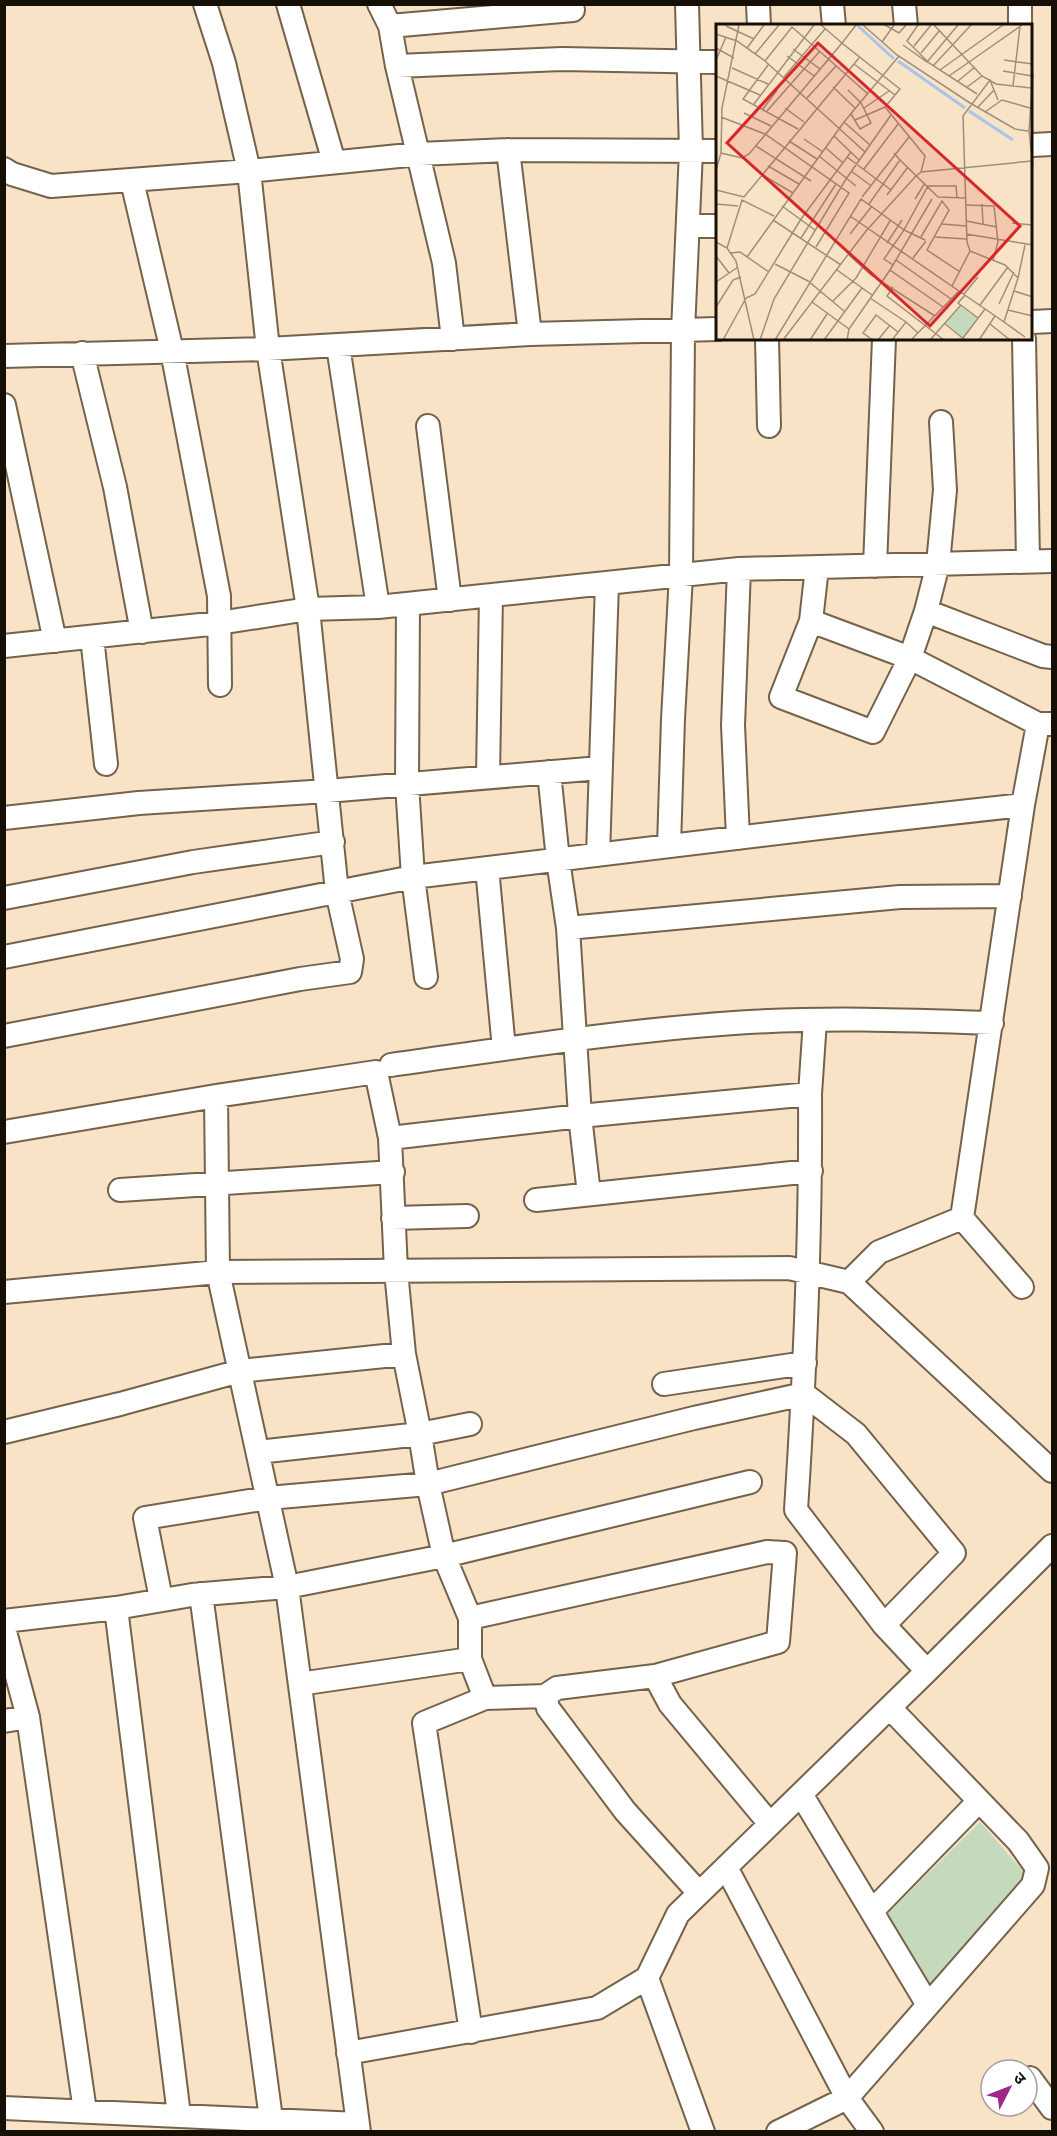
<svg xmlns="http://www.w3.org/2000/svg" width="1057" height="2136" viewBox="0 0 1057 2136" font-family="'Noto Sans','Noto Sans Devanagari',sans-serif">
<rect width="100%" height="100%" fill="#f9e3c7"/>
<path fill="#c5dabc" d="M980,1822L1031,1880L929,1997L882,1919Z"/>
<g fill="none" stroke-linecap="round" stroke-linejoin="round">
<g stroke="#75624a" stroke-width="26">
<path id="minor" d="M288,4L334,162
M379,4L390,26L397,66L444,263L453,339
M758,4L759,26
M832,4L834,26
M904,4L906,26
M1020,4V26
M390,26L573,10
M397,66L562,59L718,62
M1032,145L1052,144
M508,150L530,334
M4,169L12,174L51,186L249,171L419,154L508,150L718,151
M132,181L172,351L219,596L220,685
M688,226H718
M1032,322L1052,321
M767,339L769,426
M1024,339L1028,561
M338,346L378,607
M82,353L115,487L142,632
M4,356L268,349L530,334L718,329
M4,405L55,641
M428,426L450,600
M875,566L884,339
M817,567L811,621L781,697L873,732L910,658L926,611L938,564L945,490L941,422
M408,604L407,784L413,877L426,977
M926,611L1043,656L1052,657
M811,621L910,658L1038,724
M92,637L106,764
M4,646L219,623L308,609L378,607L739,569L1052,561
M549,772L558,860L568,928L580,1116L589,1194
M488,777L491,595
M4,818L139,803L327,791L600,768
M738,838L733,725L739,569
M669,846L673,719L681,575L683,331L691,151L687,4
M598,855L607,583
M487,868L504,1049
M4,898L193,862L333,842
M568,928L900,897L1010,896
M4,957L413,877L861,823L1023,805
M4,1036L300,979L350,972L352,959L337,892L308,609L268,349L249,171L224,63L205,4
M391,1065C505,1049 619,1031 734,1023C820,1017 906,1020 992,1023
M810,1094C811,1233 805,1372 796,1510L884,1625L927,1671
M216,1096L218,1272L287,1587L359,2132
M4,1132L216,1096L376,1072L390,1138L396,1271L404,1354L420,1434L428,1484L268,1498L145,1518L161,1599
M390,1138L580,1116L810,1094L815,1020
M120,1190L393,1172
M536,1200L811,1171
M393,1218L467,1216
M962,1218L1022,1287
M849,1282L879,1252L962,1218L1023,805L1038,724H1052
M4,1292L218,1272L789,1268L849,1282L1052,1471
M664,1384L805,1363
M4,1432L120,1404L240,1371L404,1354
M258,1452L420,1434L470,1424
M201,1594L271,2119
M470,1618L767,1552L785,1553L778,1642L655,1676L557,1688L545,1696L485,1698L424,1723L471,2032
M4,1621L116,1608
M4,1628L28,1717L85,2111
M470,1659V1618L444,1556L428,1484L694,1418L804,1394L856,1434L954,1553L884,1625
M655,1676L670,1704L770,1824
M306,1683L470,1659L485,1698
M545,1696L548,1708L625,1811L699,1893
M4,1721L28,1717
M801,1794L928,2005
M726,1867L847,2098L872,2132
M872,1911L979,1801
M348,2053L597,2008L647,1978
M1030,2078L1052,2108
M4,2108L358,2124
M179,2115L116,1608L192,1595L287,1587L444,1556L750,1482
M703,2132L647,1978L678,1914L927,1671L1052,1546
M778,2132L847,2098L1033,1885L1037,1868L1018,1841L890,1708"/>
</g>
<use href="#minor" stroke="#fff" stroke-width="22"/>
</g>
<g transform="translate(716 24)">
<rect width="316" height="316" fill="#f9e3c7"/>
<path d="M245,283L261,294L247,313L230,299Z" fill="#c5dabc"/>
<path fill="none" stroke="#a7c5e9" stroke-width="3" d="M141,1L178,35M182,37L249,84M253,87L297,116"/>
<path fill="none" stroke="#9e8e7a" stroke-width="1.5" d="M140,1L126,19L184,65L169,83L209,132L205,148M147,1L181,31L254,79L299,105L312,107M169,1L183,9L190,1M202,1L191,17L213,39L261,70M218,1L266,52L280,60L315,64M10,2L38,15M0,10L21,17L49,37L149,128M166,18L178,1M187,21L211,38L242,1M198,22L215,1M0,24L18,34M31,24L48,1M77,25L104,45M205,29L224,6M39,30L63,1M71,32L98,52M0,36L10,13M288,36L317,40M49,37L76,3L152,70M138,40L179,71M52,41L27,75L82,105M217,42L255,1M16,44L52,60M224,46L287,1M287,47L316,52M317,50L313,107L317,143M0,52L44,71M233,52L306,1M68,53L109,5M242,57L259,43M297,62L304,2M117,63L140,85M251,63L266,52M132,66L145,79L155,99L144,105L135,90M91,74L120,42M282,76L274,56L247,92L251,218L254,227L289,241L302,254L288,298L309,313M38,80L98,1M262,83L278,66M69,84L88,98M148,84L173,67M47,85L61,66M51,87L104,27M269,88L286,76L314,84M28,89L55,102M5,93L49,110L133,169L100,223M139,96L169,83M128,98L154,121M118,112L143,136M88,115L107,128M73,117L101,135M40,122L95,157M110,124L127,139M5,129L26,134L33,130L126,19L105,1M103,132L140,162M131,133L175,166M184,136L222,173L249,174M52,142L83,160M148,145L182,100M0,146L5,129L6,84L23,1M135,147L154,161M45,150L77,169M0,166L28,173L143,34M171,171L192,143M146,173L193,113M199,175L209,159M216,175L174,246L227,283M0,180L22,182M153,180L184,136L178,129M266,180L267,200M249,181L278,182L282,218L277,236M66,182L99,206M134,192L288,298M57,196L125,241M250,197L281,203M296,199L317,201M226,200L250,202M134,210L156,182M250,210L317,221M205,213L226,177L233,186L211,226L244,248M219,213L250,215M85,214L120,160M209,216L188,206L212,162H240L241,174M0,218L11,224L20,237L38,316M171,219L186,196M11,224L26,176L58,192M15,229L24,228L53,248M133,231L155,251L219,292M0,232L13,249M31,233L128,98L183,32M197,234L210,217M180,236L235,275M59,240L92,257L128,287M121,246L156,271M302,254L309,221M0,258L22,243M236,262L254,227M177,263L171,272L228,316M298,267L317,273M248,270L262,253M249,271L242,279L262,294M154,274L190,298M117,277L140,254L174,197M96,278L133,305M283,280L298,248M264,281L292,243M0,283L17,256L25,253M292,286L317,292M228,299L249,316M274,300L294,316M247,314L269,285M7,316L30,274L39,270L85,195L135,128M44,316L58,275L130,155L175,91M59,316L145,175L188,206L168,235L177,241M67,316L150,207L199,153L205,148L316,137M94,316L111,290M108,316L146,264M131,316L133,305L174,246M157,316L147,309L160,291L182,308M162,316L174,301M176,316L190,298L202,309M195,316L243,267M214,316L245,281M263,316L279,292"/>
<path fill="#d62828" fill-opacity="0.15" stroke="#d62828" stroke-width="3" d="M102,19L304,202L214,302L11,119Z"/>
<rect width="316" height="316" fill="none" stroke="#160f06" stroke-width="3"/>
</g>
<rect width="1057" height="2136" fill="none" stroke="#160f06" stroke-width="12"/>
<g transform="translate(1009 2088) rotate(48)"><circle r="28" fill="#ffffff" stroke="#a29f9b" stroke-width="1.5"/>
<path d="M0-4.5L10 22L0 15L-10 22Z" fill="#9c2985"/>
<text y="-9" font-size="16" font-weight="bold" text-anchor="middle" fill="#160f06">उ</text>
</g>
</svg>
